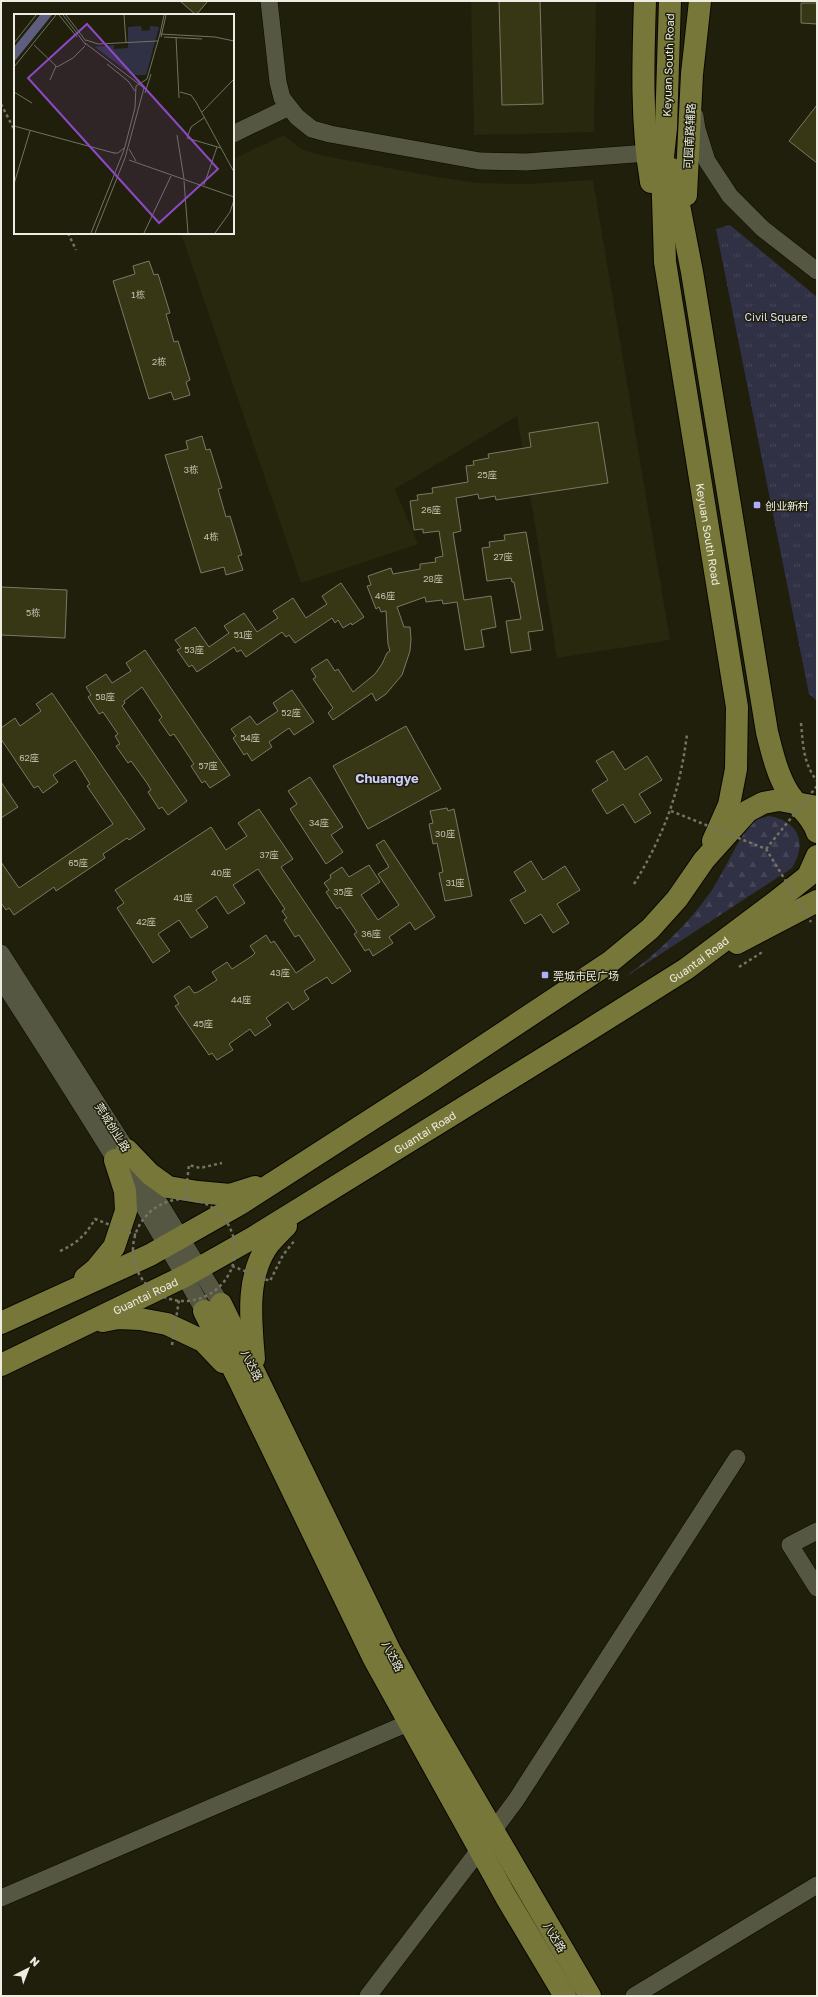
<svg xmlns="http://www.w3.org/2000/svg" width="818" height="1997" viewBox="0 0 818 1997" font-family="'Golos Text','Noto Sans SC',sans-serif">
<defs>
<pattern id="forest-firs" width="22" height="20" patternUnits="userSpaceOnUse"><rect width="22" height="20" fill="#313145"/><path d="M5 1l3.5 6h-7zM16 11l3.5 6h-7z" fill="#454557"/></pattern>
<pattern id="park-tufts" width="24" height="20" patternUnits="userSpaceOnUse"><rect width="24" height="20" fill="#313145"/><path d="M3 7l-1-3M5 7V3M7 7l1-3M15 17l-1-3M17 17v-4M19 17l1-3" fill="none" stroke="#454557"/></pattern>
</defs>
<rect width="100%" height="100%" fill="#1f1f0c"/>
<path fill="#27280d" d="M471,1H596L594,132L474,135Z
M284,135L301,149L325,156L437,177L479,183L526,184L593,180L670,640L557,658L517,416L395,489L418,544L301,583L181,233H233V159Z"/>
<path fill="url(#forest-firs)" d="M769,816C798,821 808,842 792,868L624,978C657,953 688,925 712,890C725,869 735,847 748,826L758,819Z"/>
<path fill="url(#park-tufts)" d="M730,225L817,297V701L809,694L716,229Z"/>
<path fill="#373715" stroke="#797a63" d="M180,1H208L196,15Z
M499,1H540L543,104L502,105Z
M801,3H817V24L801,23Z
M817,105V163L789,141Z
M149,261L154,275L158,274L170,313L166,314L174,342L178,341L190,380L186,382L190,395L174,400L171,392L149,399L113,281L135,274L133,266Z
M598,422L608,483L496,500L495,496L479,499L478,494L456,498L461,531L453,533L464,600L491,596L496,627L481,630L484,647L465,650L457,602L443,604L442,600L426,602L425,597L397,607L404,627H410L411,639L410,651L402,675L386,694L376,701L372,693L333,720L328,713L333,708L313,679L316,677L311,669L327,659L335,671L338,669L353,692L375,674L382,664L387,653L390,651L388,644L386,611L381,612L379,607L376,609L367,586L371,585L368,576L391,568L393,574L420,569V564L436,562L435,558L443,556L439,531L423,533V529L414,530L410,501L418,500L417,495L433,493L432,488L468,482L466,466L474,465L473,461L489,458L488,454L531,447L529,433Z
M202,436L206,450L210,449L222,488L218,489L226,517L230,516L242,555L238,556L243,570L226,575L224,567L201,573L165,455L188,449L186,441Z
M526,532L543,630L528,632L531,650L511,653L506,621L521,619L514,582H512L511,578L487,581L482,548L490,547L489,542L505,540L504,535Z
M341,583L364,617L352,625L351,623L343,628L338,620L335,623L332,618L295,643L289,635L286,637L282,632L246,657L241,650L237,652L234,647L197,672L192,665L189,667L177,650L181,648L175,640L195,627L209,647L229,633L224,626L244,613L257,632L278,618L273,611L293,598L306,618L327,604L322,596Z
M1,587L67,590L65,638L1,635Z
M145,650L230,775L210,788L205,781L202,783L191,766L194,764L174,734L170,736L159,720L162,717L142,687L124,701L125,703L122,706L187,801L168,815L162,807L159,809L148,792L151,790L147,783L131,761L128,763L116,746L120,744L115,736L118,734L103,712L99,714L88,697L91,695L86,687L106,674L112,683L131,671L126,663Z
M292,690L314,722L294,735L289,728L269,742L272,747L252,761L247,753L244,755L233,738L236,736L231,729L250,716L257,725L278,711L273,703Z
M52,693L145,829L129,840L127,838L103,854L105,858L56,891L54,887L14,915L9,908L6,910L1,903V862L19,888L113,824L87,786L90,784L75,760L53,775L58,782L43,793L38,786L34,788L1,739V728L15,718L20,726L41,711L36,704Z
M406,726L441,789L368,829L333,766Z
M613,751L625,770L647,756L662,780L639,794L651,813L635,823L623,804L607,814L592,790L608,780L596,761Z
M310,777L343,827L331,835L343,852L326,864L290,809L297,804L288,791Z
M1,782L18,807L1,818Z
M447,808L448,811L454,809L472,896L445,901L439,873L443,872L437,843L433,844L429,824L433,823L430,811Z
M259,809L293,859L281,867L351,971L332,984L327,977L304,991L309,999L293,1010L288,1002L266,1018L271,1025L255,1036L250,1029L229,1044L233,1050L217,1060L212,1053L209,1055L175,1006L179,1004L174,996L189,986L194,993L198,992L217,980L212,972L227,962L232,969L252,956L255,953L250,946L266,935L271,943L274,941L296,973L315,960L299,935L295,937L284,920L287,918L282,911L285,909L258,869L233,885L245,903L228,914L216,896L196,910L208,927L191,938L179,920L158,934L170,951L153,963L117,908L124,903L115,890L211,827L226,850L247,836L238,823Z
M384,840L435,917L415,930L410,922L389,937L393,943L373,956L369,949L365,951L354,934L357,932L340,907L337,909L326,892L329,890L324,883L331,878L330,875L342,867L349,877L369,865L380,882L361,895L378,920L399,905L378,874L389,867L376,845Z
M531,861L543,880L565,866L580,890L557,904L569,923L553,933L541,914L525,924L510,900L526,891L514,872Z"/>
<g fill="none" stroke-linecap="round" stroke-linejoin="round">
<g stroke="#090800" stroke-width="18">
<path id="minor" d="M269,1L278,82L282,98L297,117L312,129L330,134L480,161L526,162L648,153
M695,116L697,129L707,161L730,196L763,229L817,271
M233,134L289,107
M1,953L127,1150L221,1304
M1,979C71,1088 141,1197 204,1311
M817,1531L790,1545L817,1588
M493,1831L516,1800L737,1458
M1,1898L408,1723
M368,1996L480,1849
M634,1996L817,1885"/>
</g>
<g stroke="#090800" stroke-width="24">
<g id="major">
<path d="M645,1C643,61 641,122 651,182"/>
<path id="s1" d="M670,1L666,128L662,166L665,262L737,707L736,769L729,805L713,841"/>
<path d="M672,169L692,272L767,732C772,752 777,774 788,792C797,807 811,814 817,832"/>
<path d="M686,195L692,74L700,1"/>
<path d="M737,943L817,901"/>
<path d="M127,1150L150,1174L168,1187L198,1192L230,1195L255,1187"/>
<path d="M85,1278L96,1269L114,1247L126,1211L125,1191L115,1160"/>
<path d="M221,1304L390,1651L425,1714L590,1996"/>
<path d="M204,1311L239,1380L374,1659L506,1897L565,1996"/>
<path d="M103,1321L118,1318L140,1319L167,1324L203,1341L223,1362"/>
<path d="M1,1323L150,1255L240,1204L428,1083L610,962L650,929L677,899L704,860L748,811L763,803L779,800L817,807"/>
<path d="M254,1359C251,1322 245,1276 269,1244C274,1238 280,1232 286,1226"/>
<path id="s2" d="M1,1365L185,1276L254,1237L581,1035L686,969L774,903L808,876L817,856"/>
</g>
</g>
<path stroke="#747464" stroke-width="2.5" stroke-dasharray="3 3" stroke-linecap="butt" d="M1,104L15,131
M68,233L76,250
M801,723C803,744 803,763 817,781
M634,884C664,835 680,792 687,734
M739,967L764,951"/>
<use href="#minor" stroke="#565742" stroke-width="17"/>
<use href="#major" stroke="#777739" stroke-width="22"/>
<path stroke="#747464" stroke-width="2.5" stroke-dasharray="3 3" stroke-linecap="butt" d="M671,811L766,849L811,922
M766,849L817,786
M185,1199L189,1165L200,1168L222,1163
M133 1250a51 51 0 1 1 102 0a51 51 0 1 1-102 0Z
M60,1251C76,1244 86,1235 95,1219L136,1235
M232,1266L270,1281L283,1255L295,1240
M172,1345L179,1300"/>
</g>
<g fill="#afaefa" stroke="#1f1f0c" stroke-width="1.5">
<rect x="753" y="501" width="8" height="8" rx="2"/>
<rect x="541" y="971" width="8" height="8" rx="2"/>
</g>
<g text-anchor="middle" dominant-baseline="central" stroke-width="3" stroke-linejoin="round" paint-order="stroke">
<g font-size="9" fill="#c0c0ae">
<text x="138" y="294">1栋</text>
<text x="159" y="361">2栋</text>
<text x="191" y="469">3栋</text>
<text x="487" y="474">25座</text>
<text x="431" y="509">26座</text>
<text x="211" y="536">4栋</text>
<text x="503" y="556">27座</text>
<text x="433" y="578">28座</text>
<text x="385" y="595">46座</text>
<text x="33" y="612">5栋</text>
<text x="243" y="634">51座</text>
<text x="194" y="649">53座</text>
<text x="105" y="696">58座</text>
<text x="291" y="712">52座</text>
<text x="250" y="737">54座</text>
<text x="29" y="757">62座</text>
<text x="208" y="765">57座</text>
<text x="319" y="822">34座</text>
<text x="445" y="833">30座</text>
<text x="269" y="854">37座</text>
<text x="78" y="862">65座</text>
<text x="221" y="872">40座</text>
<text x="455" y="882">31座</text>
<text x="343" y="891">35座</text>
<text x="183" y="897">41座</text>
<text x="146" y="921">42座</text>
<text x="371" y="933">36座</text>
<text x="280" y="972">43座</text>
<text x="241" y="999">44座</text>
<text x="203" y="1023">45座</text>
</g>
<g font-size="11" fill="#edeee1" stroke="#1f1f0c">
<text transform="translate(668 65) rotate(-88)">Keyuan South Road</text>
<text transform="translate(689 136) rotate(-87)">可园南路辅路</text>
<text stroke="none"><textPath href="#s1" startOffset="537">Keyuan South Road</textPath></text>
<text stroke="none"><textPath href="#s2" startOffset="808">Guantai Road</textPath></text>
<text transform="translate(113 1127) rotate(58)">莞城创业路</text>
<text stroke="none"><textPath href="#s2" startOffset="484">Guantai Road</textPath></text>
<text stroke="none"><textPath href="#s2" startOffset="160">Guantai Road</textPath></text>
<text transform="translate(252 1365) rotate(63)">八达路</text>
<text transform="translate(393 1656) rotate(62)">八达路</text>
<text transform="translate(555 1937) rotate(59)">八达路</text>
</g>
<g font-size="11" fill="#dcddf5" stroke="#1f1f0c">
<text x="776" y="316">Civil Square</text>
</g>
<g font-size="11" fill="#edeee1" stroke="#1f1f0c" text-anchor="start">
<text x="765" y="505">创业新村</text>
<text x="553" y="975">莞城市民广场</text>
</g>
<g font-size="13" font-weight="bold" fill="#cbccf8" stroke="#1f1f0c">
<text x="387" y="778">Chuangye</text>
</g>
</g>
<g transform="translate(14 14)">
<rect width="220" height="220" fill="#1f1f0c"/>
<path d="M127,12L128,17L136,16V12L145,13L132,61H118L81,33L100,31V35L114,34V13Z" fill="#313145"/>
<path d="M26,1H38L0,48V33Z" fill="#5d5d7e"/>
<path fill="none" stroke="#717261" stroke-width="1" d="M45,1L63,23M49,1L72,31M52,1L72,27M110,1L112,28M146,20L150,1M147,23L152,1M150,23L188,25M162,23L165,84M72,26L84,30L144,27M0,29L22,1M71,29L130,74L111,144L81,219M20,31L43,53L59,44L71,32M93,50L114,67L121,77M0,53L42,1M36,66L42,52M0,78L18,89M166,78L177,81L182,88L220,158M131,79L137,60M188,98L220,65M191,103L177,113L173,124L207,134M0,112L100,139M163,121L170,165M115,135L122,147M99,139H104L110,134M115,146L220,183M170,167L174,219M0,170L16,117M190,171L203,133M77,219L110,136L121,94L122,72L133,65L146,20L201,23L220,27M130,219L157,162M201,219L216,198L220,186"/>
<path fill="#8c49c4" fill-opacity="0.15" stroke="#8c49c4" stroke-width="2" d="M73,10L204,155L145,209L14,64Z"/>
<rect width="220" height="220" fill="none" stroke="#edeee1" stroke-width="2"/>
</g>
<rect width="818" height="1997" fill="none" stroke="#edeee1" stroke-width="4"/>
<g transform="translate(28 1969) rotate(42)" stroke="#1f1f0c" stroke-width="3" paint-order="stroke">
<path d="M0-3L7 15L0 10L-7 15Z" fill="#edeee1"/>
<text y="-6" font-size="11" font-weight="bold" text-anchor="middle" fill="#edeee1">N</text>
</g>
</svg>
